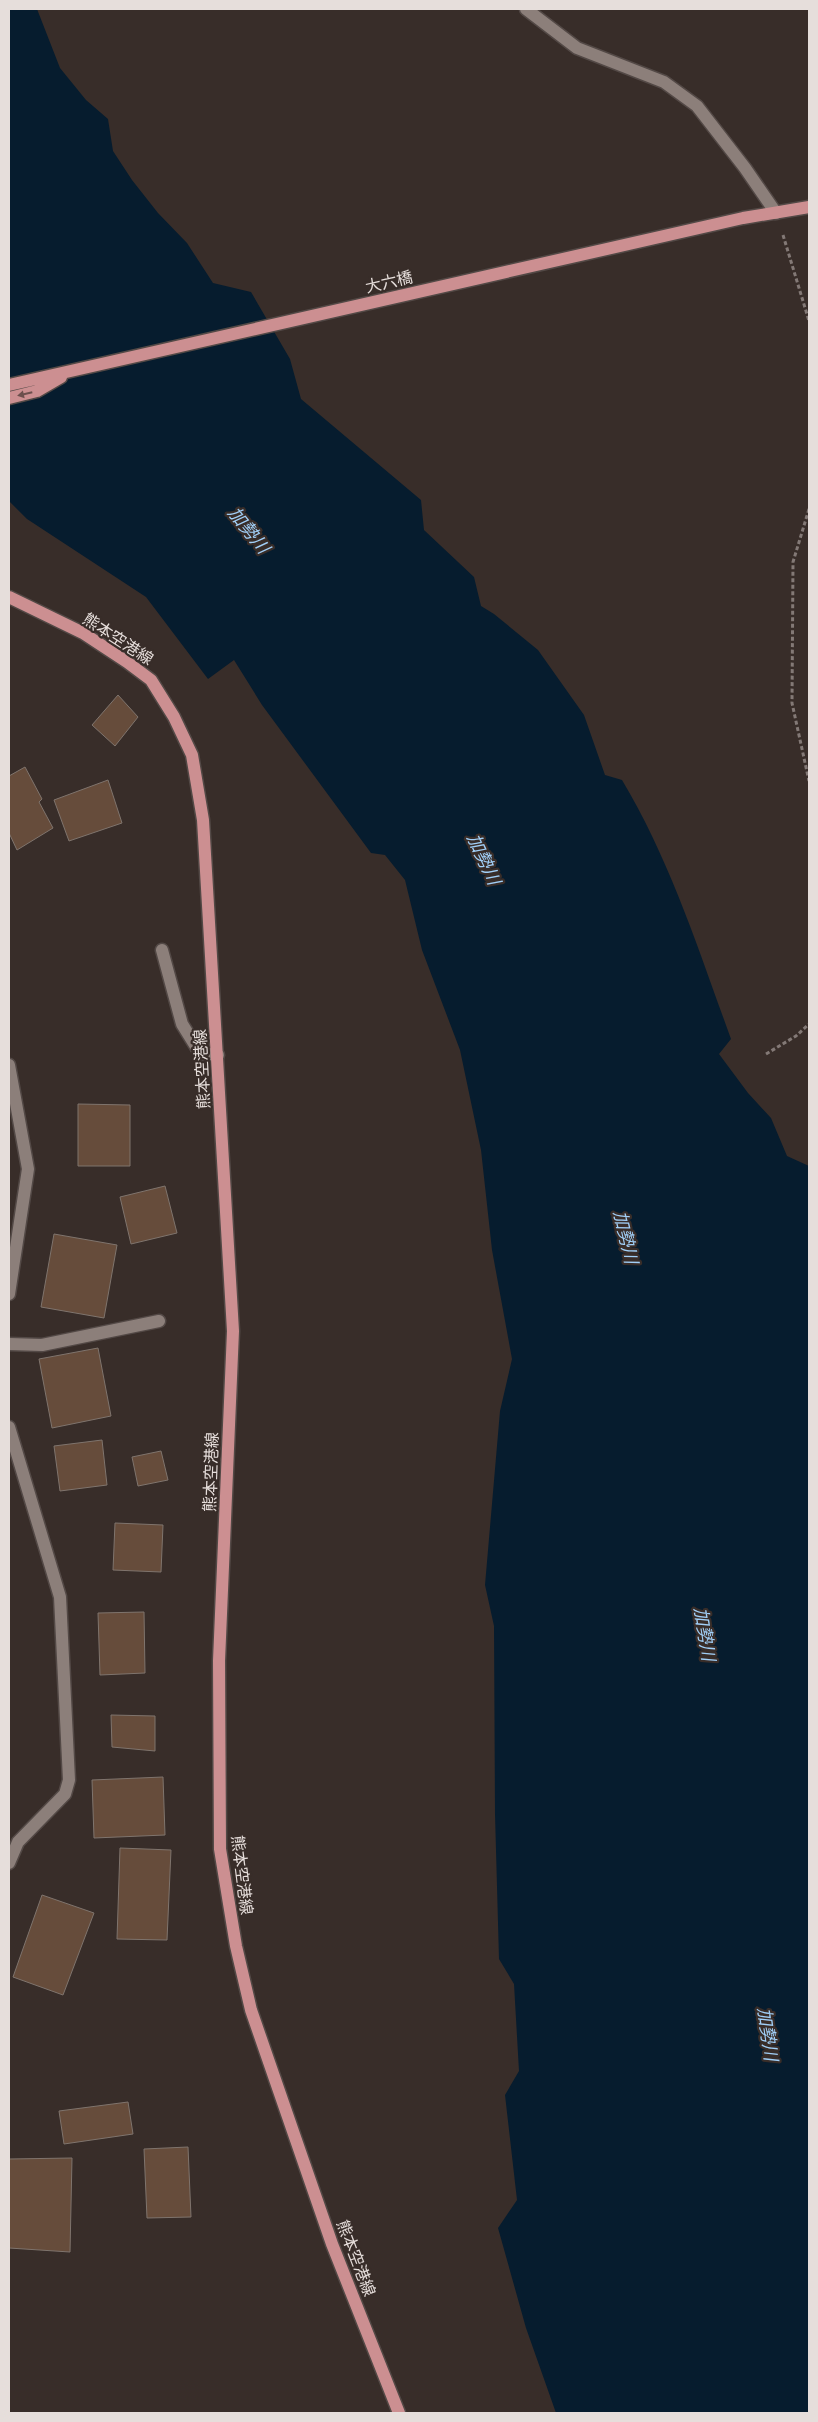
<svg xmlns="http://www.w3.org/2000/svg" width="818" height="2422" viewBox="0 0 818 2422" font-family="'Space Grotesk','Noto Sans JP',sans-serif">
<rect width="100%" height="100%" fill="#382d29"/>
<path fill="#061c2e" d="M9,9H37L60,68L86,100L108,119L113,151L132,180L158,213L187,243L213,283L251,292L290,359L301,399L421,500L424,530L474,577L481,606L494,614L538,650L584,715L605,775L622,780C670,860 699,951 731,1039L719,1054L748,1093L771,1118L787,1156L809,1166V2413H556L526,2328L498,2228L517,2200L505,2095L519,2071L514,1984L499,1959L495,1814L494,1626L485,1585L500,1411L512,1359L492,1250L481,1150L460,1050L422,950L405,880L385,855L371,853L262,705L234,660L208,679L146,597L27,519L9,501Z"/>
<path fill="#664c3b" stroke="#7f746d" d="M118,695L138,717L115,746L92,725Z
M25,767L42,799L39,802L53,828L17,850L9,833V776Z
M108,780L122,823L69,841L54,800Z
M78,1104L130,1105V1166H78Z
M165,1186L177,1233L131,1244L120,1197Z
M54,1234L117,1245L104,1318L41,1307Z
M98,1348L111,1416L52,1428L39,1359Z
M102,1440L107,1485L60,1491L54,1446Z
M161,1451L168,1480L138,1486L132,1457Z
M115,1523L163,1525L161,1572L113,1570Z
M144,1612L145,1673L100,1675L98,1613Z
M111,1715L155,1716V1751L112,1747Z
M163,1777L165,1835L94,1838L92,1780Z
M120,1848L171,1850L167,1940L117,1939Z
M42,1895L94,1913L63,1995L13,1977Z
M128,2102L133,2134L64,2144L59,2111Z
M188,2147L191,2217L147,2218L144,2149Z
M72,2158L70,2252L9,2248V2159Z"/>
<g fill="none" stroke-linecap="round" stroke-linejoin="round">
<g stroke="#534946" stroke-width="15">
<path id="minor" d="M526,9L577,48L664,82L697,106L745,168L776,213
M162,950L182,1024L200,1053L218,1055
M9,1065L28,1169L9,1294
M9,1344L42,1345L159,1321
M9,1427L60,1597L69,1780L65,1794L18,1842L9,1863"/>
</g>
<g stroke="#534946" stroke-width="15">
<path id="major" d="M9,385L743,218L809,207
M9,398L37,391L61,377
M9,597L83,633L127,662L151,680L174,717L192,755L203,820L233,1331L219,1661L220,1849L236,1946L251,2010L332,2244L399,2413"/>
</g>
<path stroke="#837976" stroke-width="3" stroke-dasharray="4 2.5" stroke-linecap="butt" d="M783,235L809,321
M809,509L793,562L792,703L809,781
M766,1054L796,1036L809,1024"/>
<use href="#minor" stroke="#8c7f7a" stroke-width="12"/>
<use href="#major" stroke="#cc8f91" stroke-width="12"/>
</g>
<defs><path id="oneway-solid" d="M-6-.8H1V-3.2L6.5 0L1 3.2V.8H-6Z" transform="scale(1.25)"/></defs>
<use fill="#6c4f4d" href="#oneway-solid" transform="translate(25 394) rotate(167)"/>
<g text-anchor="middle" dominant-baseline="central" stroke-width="4.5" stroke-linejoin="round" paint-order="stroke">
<g font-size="16" fill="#e6dedb" stroke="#382d29">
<text transform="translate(389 282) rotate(-13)">大六橋</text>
<text transform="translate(118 639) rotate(33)">熊本空港線</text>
<text transform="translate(202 1069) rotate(-93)">熊本空港線</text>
<text transform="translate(211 1472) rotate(-88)">熊本空港線</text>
<text transform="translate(242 1875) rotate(83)">熊本空港線</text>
<text transform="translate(356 2258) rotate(69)">熊本空港線</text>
</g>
<g font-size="18" font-style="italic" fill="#a1cff7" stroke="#382d29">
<text transform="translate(249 530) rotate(51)">加勢川</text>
<text transform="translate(484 859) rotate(65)">加勢川</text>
<text transform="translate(626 1237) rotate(77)">加勢川</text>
<text transform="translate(705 1634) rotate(81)">加勢川</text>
<text transform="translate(768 2034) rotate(82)">加勢川</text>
</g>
</g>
<rect width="818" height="2422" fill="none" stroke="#e6dedb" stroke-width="20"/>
</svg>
